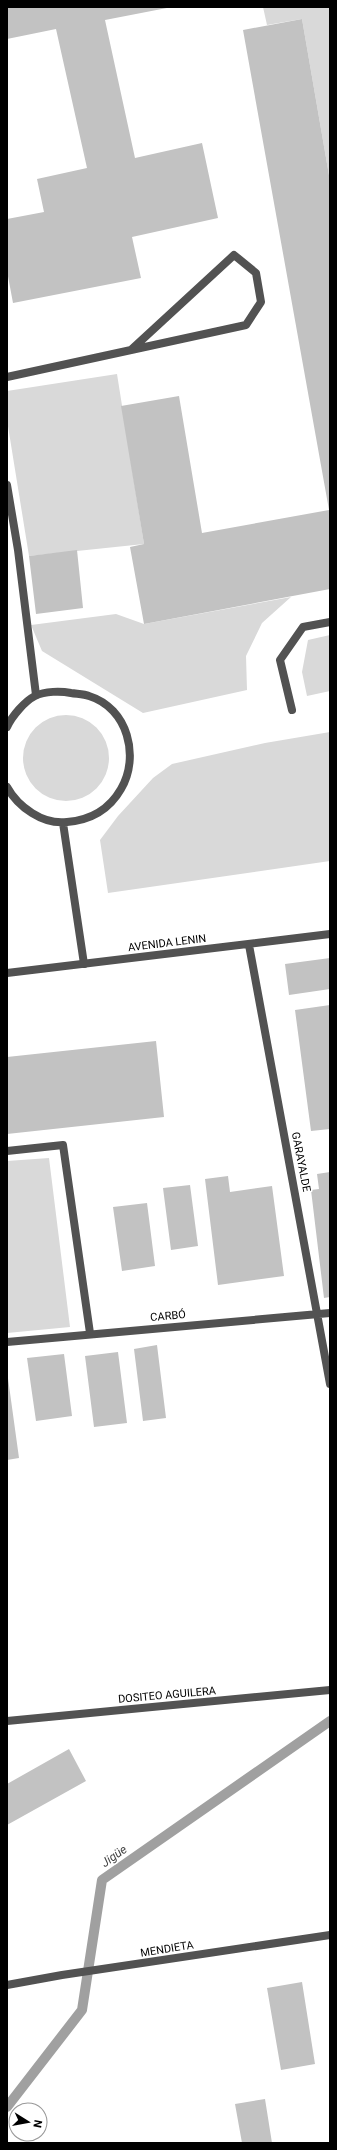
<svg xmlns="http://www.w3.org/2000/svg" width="337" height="2150" viewBox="0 0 337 2150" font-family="Roboto,sans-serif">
<rect width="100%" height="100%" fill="#fff"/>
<path fill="#d9d9d9" d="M263,7H330V181L302,19L267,25Z
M117,374L144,544L29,556L7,420V391Z
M291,597L262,623L246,656L247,690L143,713L42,651L31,625L116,614L144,624Z
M330,635V691L307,696L302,672L308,640Z
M23 758a43 43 0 1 1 86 0a43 43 0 1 1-86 0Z
M330,732V861L108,893L100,840L118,816L153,778L172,764L265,743Z
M49,1158L70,1327L7,1333V1161Z"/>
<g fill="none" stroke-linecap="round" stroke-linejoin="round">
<path stroke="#a0a0a0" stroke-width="10" d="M7,2107L82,2010L102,1880L330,1721"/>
</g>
<path fill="#c2c2c2" d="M7,7H172L105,20L135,158L202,143L218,218L132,237L141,278L13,303L7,271V219L44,212L37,179L87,168L56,29L7,39Z
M302,19L330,181V589L144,624L130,547L144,544L121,406L179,396L202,533L329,510L243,30Z
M77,550L83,608L36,614L29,556Z
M330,958V989L289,995L285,964Z
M330,1005V1129L311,1131L295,1010Z
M156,1041L164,1117L7,1134V1057Z
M330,1172V1297L324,1298L311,1190L319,1189L317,1174Z
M228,1176L230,1192L272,1186L284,1276L218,1285L205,1179Z
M190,1185L198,1246L171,1250L163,1188Z
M147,1203L155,1266L122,1271L113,1207Z
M157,1345L166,1418L143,1421L134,1349Z
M118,1352L127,1423L94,1427L85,1356Z
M64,1354L72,1416L36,1421L27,1358Z
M7,1371L19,1458L7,1460Z
M69,1749L86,1781L7,1825V1784Z
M302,1982L315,2064L281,2070L267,1988Z
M265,2099L272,2143H242L235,2104Z"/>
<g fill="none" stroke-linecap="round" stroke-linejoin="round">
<path stroke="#525252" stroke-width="8" d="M7,377L246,325L261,302L256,273L234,255L132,349
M7,485L18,550L36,695
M292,710L280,660L303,627L330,622
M7,1151L63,1145L90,1333"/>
<path stroke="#525252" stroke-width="8" d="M7,727C12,716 25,701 35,696C45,691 61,691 71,693C77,694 84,694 89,696C128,708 140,757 121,789C109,810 91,820 67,822C43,825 18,807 7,787
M63,823L84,964
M7,1721L330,1690
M7,1985L62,1975L330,1935"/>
<path stroke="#525252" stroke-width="8" d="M249,945L330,1384
M7,973L330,934
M7,1342L330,1313"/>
</g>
<g text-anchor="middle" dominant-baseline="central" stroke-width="3" stroke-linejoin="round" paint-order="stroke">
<g font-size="11" fill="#000" stroke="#fff">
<text transform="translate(167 943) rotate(-7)">AVENIDA LENIN</text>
<text transform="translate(301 1162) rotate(79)">GARAYALDE</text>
<text transform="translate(168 1316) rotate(-5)">CARBÓ</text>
<text transform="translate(167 1695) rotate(-5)">DOSITEO AGUILERA</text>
<text transform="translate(167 1949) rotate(-9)">MENDIETA</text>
</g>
<g font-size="12" font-style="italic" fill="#414141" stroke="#fff">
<text transform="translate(114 1856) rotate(-35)">Jigüe</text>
</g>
</g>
<rect width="337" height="2150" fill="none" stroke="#000000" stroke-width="16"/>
<g transform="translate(28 2122) rotate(101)"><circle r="19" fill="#ffffff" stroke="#999999"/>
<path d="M0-3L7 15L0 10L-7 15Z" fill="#000000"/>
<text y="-6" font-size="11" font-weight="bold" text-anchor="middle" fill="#000000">N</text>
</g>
</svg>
